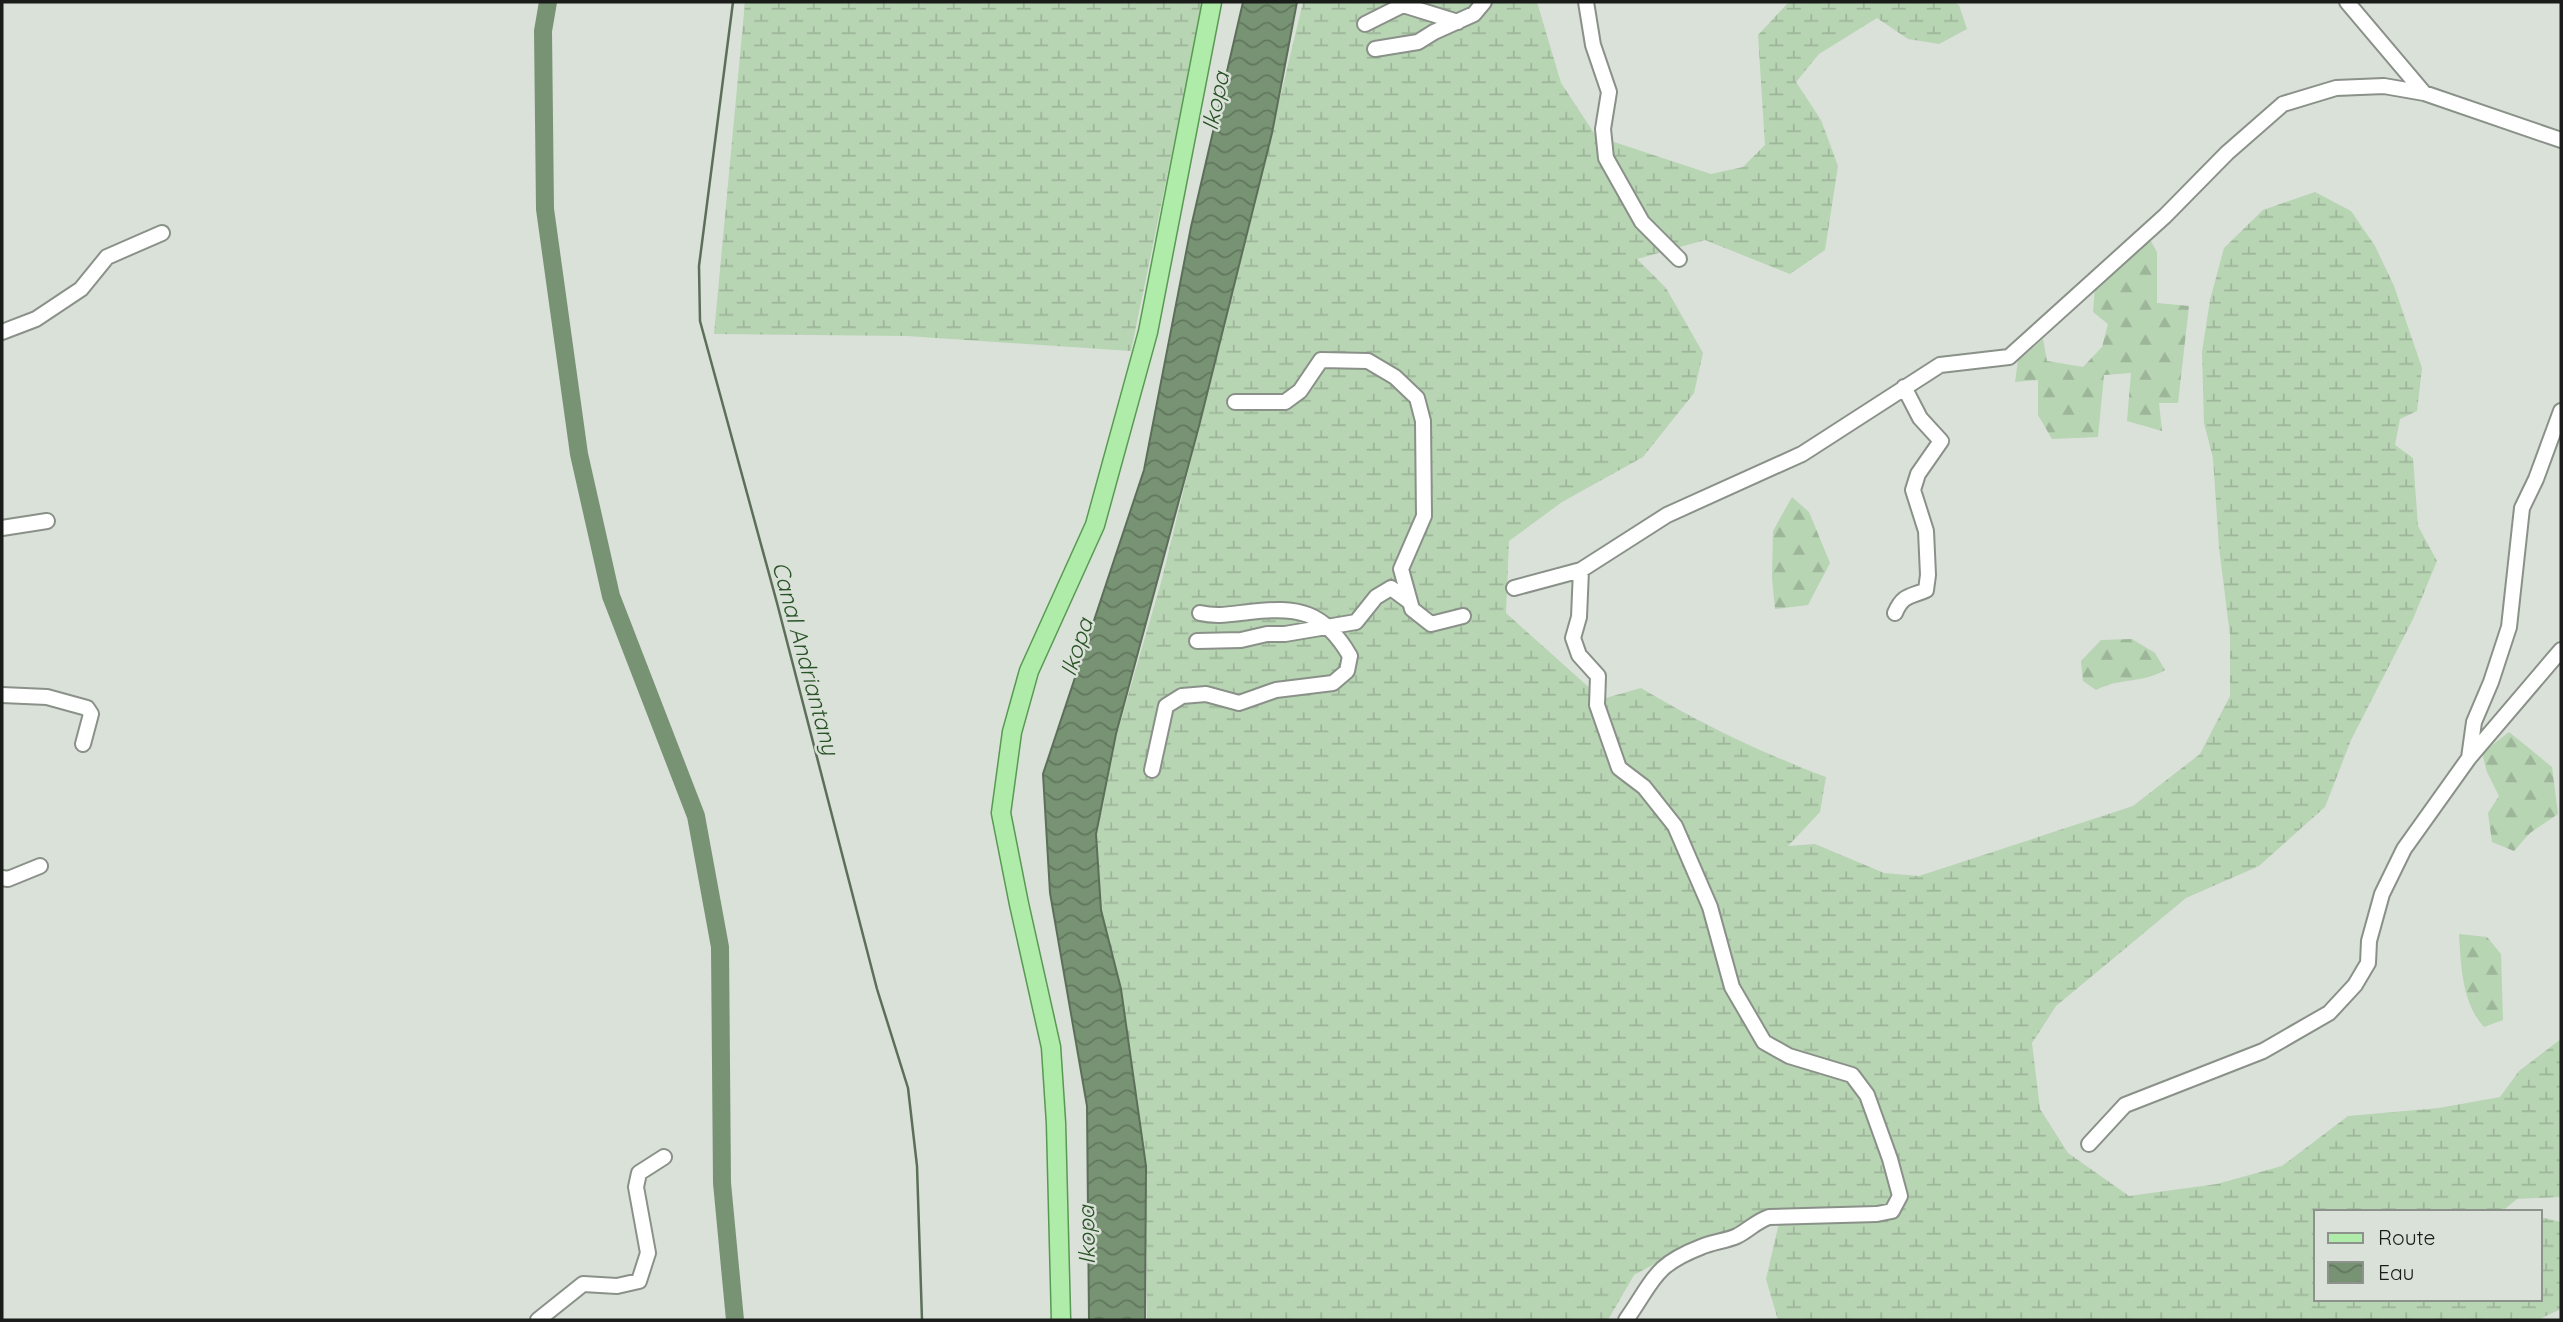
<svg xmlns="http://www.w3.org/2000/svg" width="2563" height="1322" viewBox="0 0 2563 1322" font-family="Quicksand,sans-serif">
<defs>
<pattern id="forest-firs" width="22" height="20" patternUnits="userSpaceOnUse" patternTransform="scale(1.75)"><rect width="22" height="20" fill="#b7d4b3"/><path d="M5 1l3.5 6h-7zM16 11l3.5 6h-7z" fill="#9db599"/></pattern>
<pattern id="wetland-marsh" width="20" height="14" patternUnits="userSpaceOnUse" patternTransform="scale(1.75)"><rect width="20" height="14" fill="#b7d4b3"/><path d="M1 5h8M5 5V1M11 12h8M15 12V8" fill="none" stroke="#9db599"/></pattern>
<pattern id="water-waves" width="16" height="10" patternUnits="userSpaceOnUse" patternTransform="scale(1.75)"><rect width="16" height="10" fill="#789374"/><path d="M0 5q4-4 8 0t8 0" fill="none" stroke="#62775e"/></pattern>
</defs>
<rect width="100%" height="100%" fill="#dae1d9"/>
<path fill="url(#forest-firs)" d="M2148,236L2157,252V303L2189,306L2178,403H2159L2162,431L2127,421L2131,373L2104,375L2098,437L2052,439L2038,415V380L2015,382L2018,361L2043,339L2047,361L2083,367L2102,347L2108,324L2093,312L2095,286Z
M1792,497L1809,512L1830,563L1808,605L1775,609L1772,578L1773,531Z
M2132,639L2155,653L2165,670C2141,684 2121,677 2096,690L2083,681L2081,661L2101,640Z
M2509,732L2552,767L2558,814L2530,833L2514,851L2492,842L2488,813L2499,796L2487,772L2482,753Z
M2459,934L2487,937L2501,954L2503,1020L2484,1027C2462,1003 2461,966 2459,934Z"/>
<path fill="url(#wetland-marsh)" d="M745,2H1203L1131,351L907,336L714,334Z
M1303,2H1537L1561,83L1596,136L1711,174L1743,167L1765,145L1758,35L1789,2H1954L1959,5L1967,29L1939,44L1908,39L1877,18L1819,54L1796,82L1821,120L1838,166L1825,250L1790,274L1705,240L1637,259L1666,288L1703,353L1694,393L1643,457L1562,502L1509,541L1506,613L1602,699L1641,688C1701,724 1762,753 1826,777L1820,812L1788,846L1815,844L1884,873L1919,876L2133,806L2200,754L2230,696V635L2219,547L2213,458L2204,423L2202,352L2210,300L2224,248L2263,210L2315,192L2351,211L2375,246L2394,286L2422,368L2417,411L2400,419L2395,445L2413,458L2418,526L2437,561L2413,619L2351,740L2325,807L2259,866L2186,898L2056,1006L2032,1043L2040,1109L2068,1153L2129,1196L2217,1184L2282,1166L2348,1116L2439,1108L2500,1097L2519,1071L2561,1039V1197L2517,1199L2501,1212H2316V1299H2540V1217L2561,1222V1309L2537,1320H1778L1766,1279L1779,1223L1737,1230L1671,1255L1634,1275L1608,1320H1147L1146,1166L1121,989L1101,910L1095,850L1097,803L1162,579L1210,381L1235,262L1264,165Z"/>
<path fill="url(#water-waves)" stroke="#5c6f59" stroke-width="2" d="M1243,2H1297L1272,133L1199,426L1116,734L1096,834L1101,910L1121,989L1146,1166L1145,1320H1089L1087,1106L1050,893L1043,774L1144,470L1191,227Z"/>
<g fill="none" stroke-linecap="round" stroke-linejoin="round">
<path stroke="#5c6f59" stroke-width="2.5" d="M733,2L699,266L700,321L777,603L877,989L908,1088L917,1166L922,1320"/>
<path stroke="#789374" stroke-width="18" d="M548,2L543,31L545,209L579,454L611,596L696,816L720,947L722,1183L735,1320"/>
<g stroke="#8a9189" stroke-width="18">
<path id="minor" d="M1586,2L1593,45L1609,92L1603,129L1606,158L1642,222L1679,259
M2347,2L2424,93
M1365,24L1403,5L1458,22
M1375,49L1418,42L1434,32L1474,14L1484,2
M2,332L36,319L81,289L107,257L162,233
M1235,402H1285L1300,391L1321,360L1368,361L1395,377L1417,398L1423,421L1424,516L1401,569L1412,609L1431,624L1463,616
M2,528L47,521
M1581,570L1579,617L1573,638L1579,655L1598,676L1597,705L1619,768L1644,787L1675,826L1710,907L1732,987L1746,1011L1764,1042L1789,1056L1852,1075L1867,1095L1890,1159L1900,1196L1892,1211L1877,1214L1769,1217C1755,1222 1749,1230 1737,1236C1726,1241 1712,1242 1701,1247C1652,1266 1654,1281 1626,1320
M1514,588L1581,570L1667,515L1802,454L1940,365L2009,357L2165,216L2227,153L2283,104L2336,88L2384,86L2424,93L2561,140
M1895,613C1903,594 1911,597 1926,590L1928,575L1926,531L1913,490L1918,474L1941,441L1920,418L1904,387
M1197,641L1241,640L1267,634H1285L1356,622L1376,597L1391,588L1410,602
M2,695L47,697L87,708L91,714L83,744
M2469,758L2474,722L2491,682L2509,627L2522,508L2536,479L2561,411
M1152,770L1166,706L1182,696L1206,694L1239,703L1276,690L1333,683L1347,671L1350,656C1324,611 1298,606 1249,612C1231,614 1217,617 1200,613
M2,878L8,879L40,866
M2089,1144L2125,1105L2263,1051L2329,1013L2355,985L2368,963L2369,941L2382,894L2404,849L2469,758L2561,650
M538,1320L583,1284L617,1286L639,1281L648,1253L636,1187L639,1173L664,1157"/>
</g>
<g stroke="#579a51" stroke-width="21">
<path id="major" d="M1061,1320L1056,1123L1051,1047L1019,904L1001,813L1012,732L1029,671L1095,525L1148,332L1212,2"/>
</g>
<use href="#minor" stroke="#fff" stroke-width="14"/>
<use href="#major" stroke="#afeba9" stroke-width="18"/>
</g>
<g text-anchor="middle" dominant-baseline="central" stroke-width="5" stroke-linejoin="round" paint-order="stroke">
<g font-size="23" font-style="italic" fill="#295225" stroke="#dae1d9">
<text transform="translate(1215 101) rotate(-78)">Ikopa</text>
<text transform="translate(1076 647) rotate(-72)">Ikopa</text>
<text transform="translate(806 658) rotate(75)">Canal Andriantany</text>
<text transform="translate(1086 1235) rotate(-91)">Ikopa</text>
</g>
</g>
<rect width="2563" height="1322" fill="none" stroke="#191c19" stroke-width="7"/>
<rect x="2314" y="1210" width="228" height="91" fill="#dae1d9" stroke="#8d928c" stroke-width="2"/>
<rect x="2328" y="1233" width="35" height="10" fill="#afeba9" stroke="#8d928c" stroke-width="2"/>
<text x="2378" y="1245" font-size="21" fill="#191c19">Route</text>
<rect x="2328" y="1262" width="35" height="21" fill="url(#water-waves)" stroke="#8d928c" stroke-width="2"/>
<text x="2378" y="1280" font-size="21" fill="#191c19">Eau</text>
</svg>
